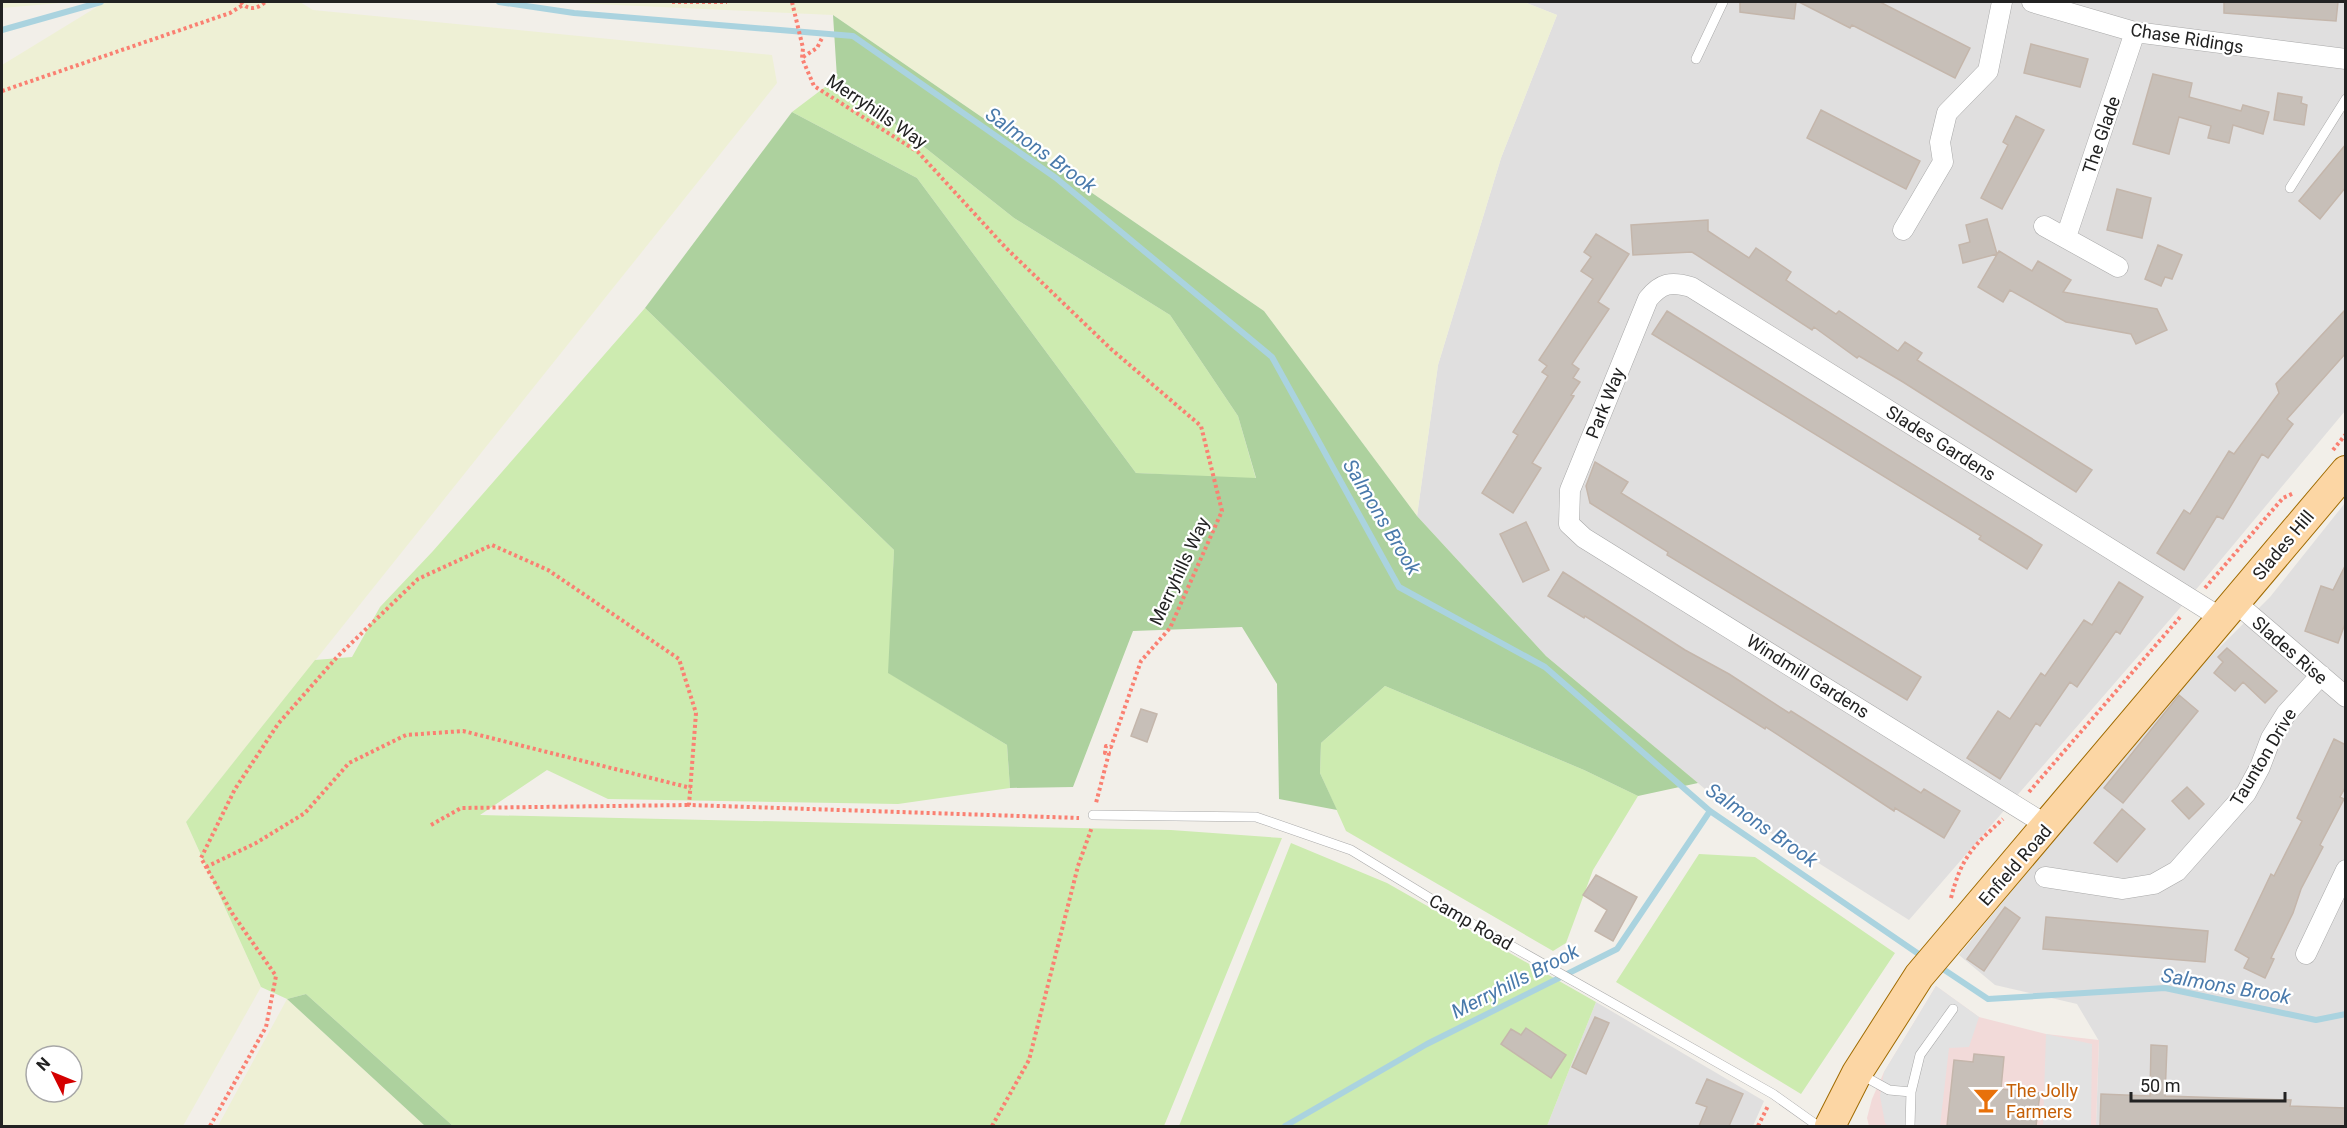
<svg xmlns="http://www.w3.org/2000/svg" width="2347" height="1128" viewBox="0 0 2347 1128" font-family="Roboto,sans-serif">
<rect width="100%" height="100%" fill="#f2efe9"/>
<path fill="#e0dfdf" d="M1524,2H2345V411L2199,586L1909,920L1717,799L1546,656L1417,516L1438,365L1501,158L1557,15Z
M2345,503V1126H2096L2099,1041L2077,1004L1995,985L1959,955L2179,688L2270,597Z
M1596,1002L1764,1101L1753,1126H1547Z"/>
<path fill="#f2dad9" d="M1936,986L1979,1017L2046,1034L2099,1040L2096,1126H1869L1867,1118L1872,1099L1884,1072Z"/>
<path fill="#eef0d5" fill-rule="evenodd" d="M2,2H72L2,8Z
M105,2H300L313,10L772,55L777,83L186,822L261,987L183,1126H2V65ZM36,1056H72V1092H36Z
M553,2H1524L1557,15L1501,158L1438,365L1417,516L1264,311L833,15Z
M287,999L425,1126H218Z"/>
<path fill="#cdebb0" d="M837,78L1014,218L1170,315L1238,416L1256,479L1136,473L917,178L792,112Z
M645,308L894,550L889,673L1007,745L1010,788L898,804L608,799L547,770L480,815L1171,830L1282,838L1164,1126H453L306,994L287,999L261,987L186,822L315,660L352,657L380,607L433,551Z
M1385,686L1584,770L1638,796L1593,870L1566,943L1553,951L1346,831L1320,773L1321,743Z
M1291,843L1387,883L1596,1002L1547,1126H1179Z
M1699,854L1755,857L1895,953L1801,1094L1616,982Z"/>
<path fill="#add19e" d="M833,15L1264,311L1417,516L1546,656L1698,783L1638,796L1584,770L1385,686L1321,743L1320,773L1337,810L1279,799L1277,684L1242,627L1133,631L1073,787L1010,788L1007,745L888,673L894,550L645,308L792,112L917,178L1136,473L1256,478L1238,416L1170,315L1014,218L837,78Z
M306,994L453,1126H425L287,999Z"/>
<path fill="#e2e2e2" d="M1936,986L1979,1017L1969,1047L1949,1048L1940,1126H1888L1885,1123L1880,1096L1884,1072Z
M2046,1034L2092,1044L2091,1126H2043Z"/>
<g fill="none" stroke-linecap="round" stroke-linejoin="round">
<path stroke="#aad3df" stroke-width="6" d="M499,2L574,13L853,36L1056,178L1272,357L1399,587L1545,667L1710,811L1923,957
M2,30L101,2
M1937,965L1988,999L2165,988L2316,1020L2346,1014
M1285,1126L1427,1044L1617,949L1710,811"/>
</g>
<path fill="#c7bfb8" stroke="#c4b6ab" stroke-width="1.5" d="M1740,2H1796L1794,19L1740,12Z
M1799,2H1880L1970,48L1955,78L1852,25L1850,28Z
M2224,2H2338L2336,21L2224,13Z
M2031,44L2088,59L2080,87L2024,73Z
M2153,74L2192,83L2189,97L2241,111L2243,105L2269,112L2263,134L2233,125L2229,143L2208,138L2211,126L2179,117L2169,154L2133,144Z
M2278,93L2302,97L2301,103L2307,105L2304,125L2274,120Z
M1821,110L1920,161L1906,189L1807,138Z
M2016,116L2044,130L2002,209L1981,198L2008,145L2003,142Z
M2346,144V187L2320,219L2299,201Z
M2117,189L2151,198L2142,238L2107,230Z
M1987,219L1997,254L1963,263L1959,245L1970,242L1966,225Z
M1708,220V231L1749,258L1756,248L1791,272L1786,280L1836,314L1839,311L1898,351L1905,342L1922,353L1917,360L2092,470L2076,492L1903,382L1859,356L1857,358L1814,327L1812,330L1692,252L1633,255L1631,225Z
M1596,234L1629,254L1598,302L1609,309L1572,364L1579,369L1573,378L1580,382L1571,395L1574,396L1532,463L1541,468L1513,513L1482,493L1518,435L1513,432L1548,376L1542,372L1547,366L1539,360L1593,279L1581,271L1591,257L1584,252Z
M2158,245L2182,255L2172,279L2165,277L2161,286L2145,279Z
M1999,251L2032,271L2038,261L2071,280L2063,292L2157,309L2167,330L2136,344L2131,334L2066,322L2010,290L2003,302L1978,287Z
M2346,309V353L2287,419L2293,424L2268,458L2262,454L2223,519L2217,516L2184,570L2157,553L2184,510L2190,514L2229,451L2234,454L2279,393L2276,384Z
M1667,311L2042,545L2027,569L1979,539L1981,536L1652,334Z
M1595,462L1628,482L1621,493L1921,677L1907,700L1667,555L1668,552L1590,503L1586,486Z
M1526,522L1549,570L1523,582L1500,534Z
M2346,564V621L2338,643L2305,631L2321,586L2333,590Z
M1563,572L1685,650L1729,674L1789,713L1791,711L1921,793L1924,789L1960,811L1944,838L1895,808L1894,811L1766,727L1765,729L1585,616L1584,618L1548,596Z
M2119,582L2143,597L2120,634L2116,631L2077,687L2070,682L2040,726L2036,723L2000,779L1967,758L1998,711L2010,719L2041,673L2045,676L2084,620L2092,625Z
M2227,648L2277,691L2265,703L2243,682L2235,691L2214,673L2223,662L2218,657Z
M2179,695L2198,711L2123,803L2104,788Z
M1141,709L1157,714L1147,742L1131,736Z
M2334,739L2346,745V786L2340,797L2344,799L2320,845L2323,847L2301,889L2293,913L2271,958L2274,959L2265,978L2244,968L2249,958L2235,950L2271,874L2274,876L2302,821L2297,818Z
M2187,787L2204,804L2189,819L2172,801Z
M2122,809L2145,829L2117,862L2094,843Z
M1596,875L1637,897L1613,941L1595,931L1607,910L1583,895Z
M2005,907L2020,918L1984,971L1967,959Z
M2046,917L2208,931L2205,962L2043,949Z
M1595,1017L1609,1023L1586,1074L1572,1067Z
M1526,1028L1566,1055L1551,1078L1501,1044L1511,1029L1521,1035Z
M2151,1045L2167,1046L2165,1096L2291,1100L2290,1106L2346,1108V1126H2100L2101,1094L2150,1096Z
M1974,1054L2004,1057L2001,1089L2040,1093L2036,1126H1947L1954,1060L1973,1062Z
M1707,1079L1743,1094L1729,1126H1699L1707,1107L1696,1103Z"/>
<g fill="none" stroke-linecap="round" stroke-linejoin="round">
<g stroke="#a9a9a9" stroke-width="10">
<path id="lane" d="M1696,59L1723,2
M2290,188L2346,99
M1093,815L1256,817L1351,850L1469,922L1773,1094L1818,1126
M1860,1074L1889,1090L1911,1092
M1910,1126L1911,1092L1920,1055L1953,1009"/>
</g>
<g stroke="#a9a9a9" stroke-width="21">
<path id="street" d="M2032,2L2135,32L2346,59
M2044,226L2118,267
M1903,230L1943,162L1940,142L1947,113L1988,71L2002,2
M2066,237L2135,32
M2235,602L2346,697
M2048,826L1584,538L1569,524L1570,490L1648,299C1661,283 1671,281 1691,287L2221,618
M2045,877L2123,889L2154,884L2177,871L2246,793L2260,767L2271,738L2286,714L2321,675
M2306,954L2346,870"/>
</g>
<g stroke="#a06b00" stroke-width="32">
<path id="primary" d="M1830,1126L1857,1073L1919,976L2346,471"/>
</g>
<path stroke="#fa8072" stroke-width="4" stroke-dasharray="3 3" stroke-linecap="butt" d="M241,2C248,11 258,9 265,2
M672,2H727
M792,2L803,48L802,58L814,86L918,152L1006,248L1111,349L1201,426L1222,511L1170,628L1141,661L1111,747L1106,746L1105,753H1109L1096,803
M803,57L817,48L822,38
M2,91L230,13L243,5
M2333,450L2346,434
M2205,588L2283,498L2294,493
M2029,792L2181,616
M431,825L461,808L689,805
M206,867L256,843L305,813L349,763L406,735L463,731L691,788
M1951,898C1961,858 1973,846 2003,819
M210,1126L266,1027L276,976L232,913L201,858L235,789L278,724L338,656L418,579L492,545L548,570L679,659L696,713L689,805L1079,818
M992,1126L1029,1060L1078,866L1092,827
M1758,1126L1768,1106"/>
<use href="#lane" stroke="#fff" stroke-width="9"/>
<use href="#street" stroke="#fff" stroke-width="20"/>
<use href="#primary" stroke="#fcd6a4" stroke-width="30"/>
</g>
<defs>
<g id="bar-bare" transform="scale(2.07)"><path d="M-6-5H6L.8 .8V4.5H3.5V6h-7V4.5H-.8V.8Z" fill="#e8710a" stroke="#fff" stroke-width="2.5" paint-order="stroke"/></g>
</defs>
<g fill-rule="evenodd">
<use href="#bar-bare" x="1986" y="1100"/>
</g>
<g text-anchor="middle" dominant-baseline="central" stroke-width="4.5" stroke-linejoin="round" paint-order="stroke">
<g font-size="18" fill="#222" stroke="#fff">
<text transform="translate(2187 38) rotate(9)">Chase Ridings</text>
<text transform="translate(877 111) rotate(34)">Merryhills Way</text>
<text transform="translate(2101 135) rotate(-71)">The Glade</text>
<text transform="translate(1605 403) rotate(-68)">Park Way</text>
<text transform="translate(1941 443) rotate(32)">Slades Gardens</text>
<text transform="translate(2283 545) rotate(-50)">Slades Hill</text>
<text transform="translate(1179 571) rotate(-65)">Merryhills Way</text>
<text transform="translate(2290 650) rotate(41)">Slades Rise</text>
<text transform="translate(1808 676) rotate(32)">Windmill Gardens</text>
<text transform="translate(2263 757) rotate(-59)">Taunton Drive</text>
<text transform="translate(2015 865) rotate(-49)">Enfield Road</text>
<text transform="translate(1471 922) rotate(30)">Camp Road</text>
</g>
<g font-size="18" fill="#c56008" stroke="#fff" text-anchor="start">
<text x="2006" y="1090">The Jolly<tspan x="2006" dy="21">Farmers</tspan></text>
</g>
<g font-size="20" font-style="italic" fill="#4a7aab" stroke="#fff">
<text transform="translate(1041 150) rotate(36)">Salmons Brook</text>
<text transform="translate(1382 517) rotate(59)">Salmons Brook</text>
<text transform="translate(1762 825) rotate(35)">Salmons Brook</text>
<text transform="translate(1515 981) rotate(-27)">Merryhills Brook</text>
<text transform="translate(2226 986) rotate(10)">Salmons Brook</text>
</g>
</g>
<rect width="2347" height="1128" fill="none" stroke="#222222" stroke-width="6"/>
<g transform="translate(54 1074) rotate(313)"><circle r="28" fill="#ffffff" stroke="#a7a7a7" stroke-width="1.5"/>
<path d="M0-4.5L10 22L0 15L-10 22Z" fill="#d40000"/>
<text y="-9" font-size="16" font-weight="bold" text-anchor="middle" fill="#222222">N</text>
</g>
<path d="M2131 1092v9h154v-9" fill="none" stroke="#222222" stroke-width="3"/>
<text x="2140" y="1092" font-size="18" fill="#222222" stroke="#ffffff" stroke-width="4.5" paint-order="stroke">50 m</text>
</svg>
